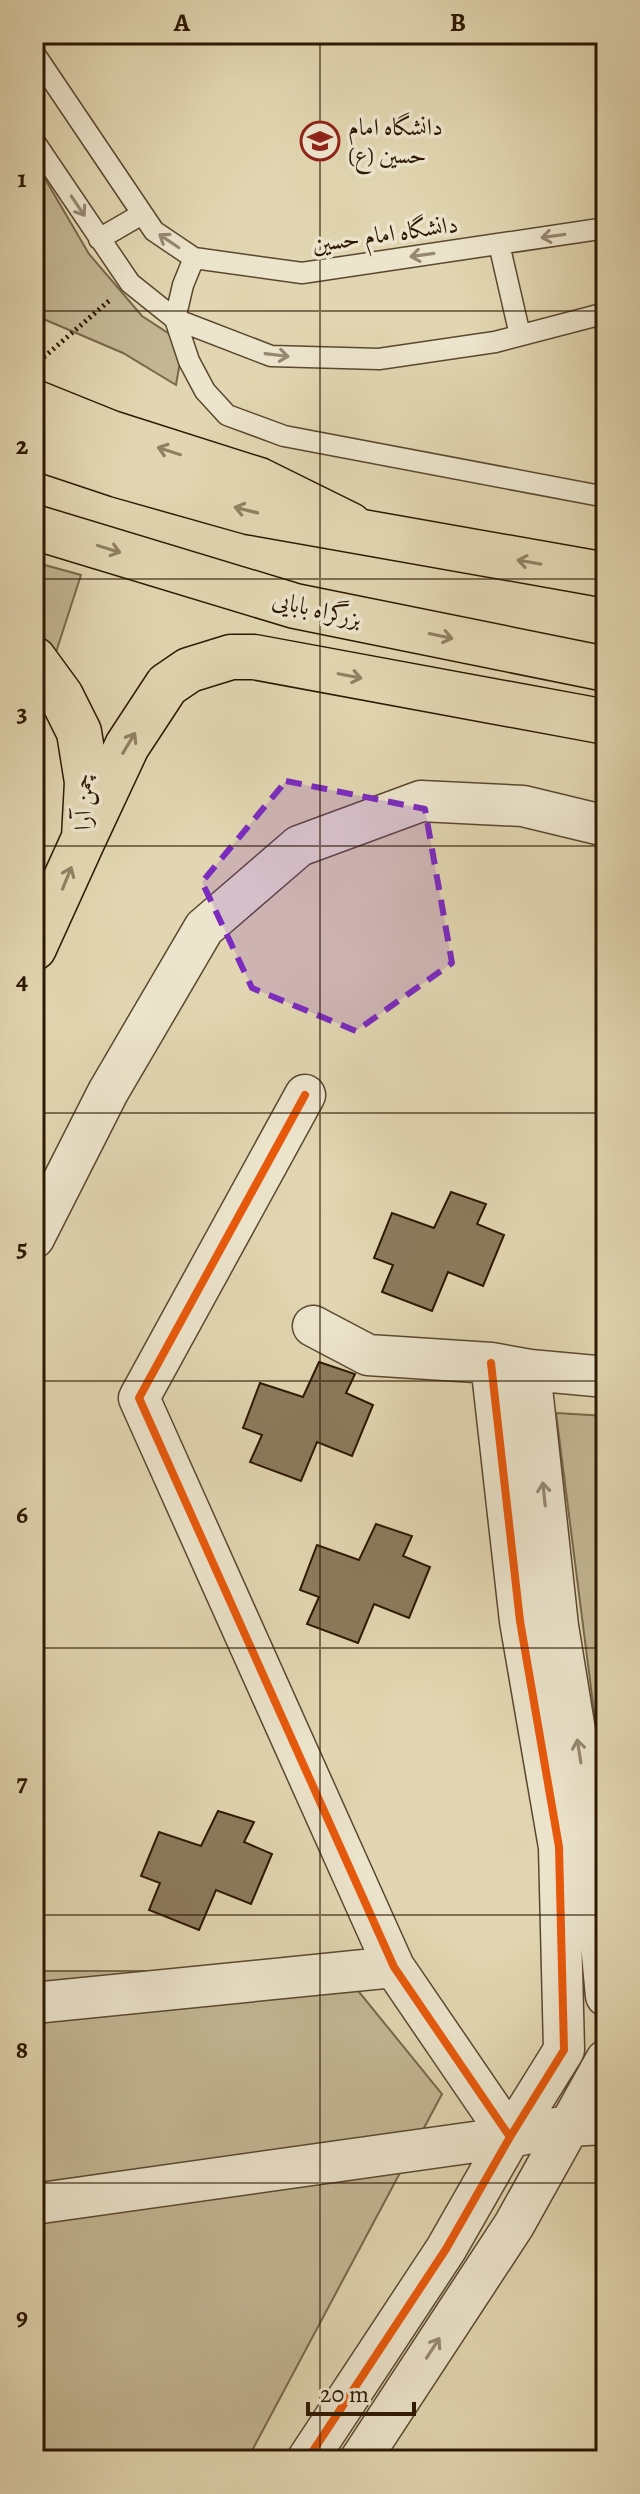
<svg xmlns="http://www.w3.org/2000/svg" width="640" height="2494" viewBox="0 0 640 2494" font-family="Alegreya,Amiri,serif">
<rect width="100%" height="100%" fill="#e1d6b1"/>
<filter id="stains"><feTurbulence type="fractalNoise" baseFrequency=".0025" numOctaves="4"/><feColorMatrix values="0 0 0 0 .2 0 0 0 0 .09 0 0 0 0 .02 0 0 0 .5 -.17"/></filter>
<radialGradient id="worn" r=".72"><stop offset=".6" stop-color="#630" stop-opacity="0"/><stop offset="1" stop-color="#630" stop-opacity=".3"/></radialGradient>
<path fill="#c2b693" stroke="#78674a" stroke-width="2" d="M34,160L89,254L142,316L171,335L180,362L176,385L123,353L34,315Z
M34,562L81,575L47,680L34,667Z
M556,1413L606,1416V1806Z
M34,1971H342L442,2094L247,2460H34Z"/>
<path fill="#8b7b5d" stroke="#2d1802" stroke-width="2" d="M451,1192L486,1204L477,1224L504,1235L483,1286L448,1272L432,1311L382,1292L393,1265L374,1258L392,1213L434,1228Z
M319,1362L355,1374L346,1393L373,1405L352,1456L317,1442L301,1481L250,1462L262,1435L243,1428L260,1383L303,1397Z
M376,1524L412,1536L403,1556L430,1567L409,1618L374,1604L358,1643L307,1624L319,1597L300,1590L317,1545L359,1560Z
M218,1811L254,1822L244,1842L272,1854L251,1904L216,1890L199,1930L149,1910L160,1883L141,1876L159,1832L201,1846Z"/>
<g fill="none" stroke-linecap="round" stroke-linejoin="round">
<g stroke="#5a482e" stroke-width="23">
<path id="lane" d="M34,53L154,231L194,258L302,273L606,228
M34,141L130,283L175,319L271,356L379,359L495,342L606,313
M99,239L142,214
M499,244L520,335
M194,258L183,285L175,319L189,361L205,391L227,415L284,436L606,497"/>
</g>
<g stroke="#5a482e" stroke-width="43">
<path id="street" d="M305,1095L139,1398L394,1967L510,2137
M34,1238L108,1092L204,928L299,846L421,801L523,806L606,826
M313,1326L368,1355L491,1363L530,1370L606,1377
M530,1370L558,1626L589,1817L606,1996
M34,2003L394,1967
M34,2204L510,2137L567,2126L606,2124
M307,2460L446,2249L510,2137L564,2050L559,1847L520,1621L491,1363
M360,2460L514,2225L606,2060"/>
</g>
<g stroke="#2d1802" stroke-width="47">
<path id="primary" d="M34,402L111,433L259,480L350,525
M34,659L61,696L79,732L87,782L84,838L34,948
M84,838L127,746L167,685L189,670L231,657H254L606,722"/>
</g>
<g stroke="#2d1802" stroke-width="47">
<path id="highway" d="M34,447L118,475L249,512L606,575
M34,527L295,606L606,669"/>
</g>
<path stroke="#2d1802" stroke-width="5" stroke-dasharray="2 4" stroke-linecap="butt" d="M34,341L44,357
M42,363L44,357L110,300"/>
<use href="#lane" stroke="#ece4cc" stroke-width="20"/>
<use href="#street" stroke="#ece4cc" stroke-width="40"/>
<use href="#primary" stroke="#e1d6b1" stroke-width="44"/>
<use href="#highway" stroke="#e1d6b1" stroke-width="44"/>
<g stroke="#ece4cc" stroke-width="13">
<path id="cycleway" d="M305,1095L139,1398L394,1967L510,2137
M307,2460L446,2249L510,2137L564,2050L559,1847L520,1621L491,1363"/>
</g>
<use href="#cycleway" stroke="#e8590c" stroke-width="8"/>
</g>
<defs><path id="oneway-shaft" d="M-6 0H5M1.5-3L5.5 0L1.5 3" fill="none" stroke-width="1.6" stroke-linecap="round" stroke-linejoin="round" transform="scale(2)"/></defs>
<g stroke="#968871">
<use href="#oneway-shaft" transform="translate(78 206) rotate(56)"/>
<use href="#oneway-shaft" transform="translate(553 236) rotate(172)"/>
<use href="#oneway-shaft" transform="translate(169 241) rotate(-146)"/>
<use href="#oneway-shaft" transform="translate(422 255) rotate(172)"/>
<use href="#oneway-shaft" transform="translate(277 355) rotate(7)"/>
<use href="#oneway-shaft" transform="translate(544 1494) rotate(-96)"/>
<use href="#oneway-shaft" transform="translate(579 1751) rotate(-99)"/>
<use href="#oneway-shaft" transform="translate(433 2348) rotate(-57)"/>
</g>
<g stroke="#908062">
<use href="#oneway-shaft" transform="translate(169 451) rotate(-162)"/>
<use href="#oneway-shaft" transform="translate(246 510) rotate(-166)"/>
<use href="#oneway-shaft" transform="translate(109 549) rotate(17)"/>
<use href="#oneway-shaft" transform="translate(529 562) rotate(-170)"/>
<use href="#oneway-shaft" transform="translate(441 636) rotate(12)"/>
<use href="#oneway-shaft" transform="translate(350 676) rotate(11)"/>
<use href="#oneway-shaft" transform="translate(129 743) rotate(-59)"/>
<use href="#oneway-shaft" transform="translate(67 878) rotate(-68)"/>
</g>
<path fill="#7b2cbf" fill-opacity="0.2" stroke="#7b2cbf" stroke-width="6" stroke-dasharray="16 10" stroke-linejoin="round" d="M286,781L425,809L452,963L356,1031L252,988L202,882Z"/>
<path fill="none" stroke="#2d1802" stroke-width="2" stroke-opacity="0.55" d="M320,34V2460M34,311H606M34,579H606M34,846H606M34,1113H606M34,1381H606M34,1648H606M34,1915H606M34,2183H606"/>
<defs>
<g id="university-ring" transform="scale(2)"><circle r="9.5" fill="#ece4cc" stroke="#8f2418" stroke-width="1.5"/><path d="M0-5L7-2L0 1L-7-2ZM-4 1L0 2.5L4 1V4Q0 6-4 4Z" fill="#8f2418"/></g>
</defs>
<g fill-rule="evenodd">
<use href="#university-ring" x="320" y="141"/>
</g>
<g text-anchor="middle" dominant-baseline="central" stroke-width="7" stroke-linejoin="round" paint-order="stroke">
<g font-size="24" fill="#2d1802" stroke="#ece4cc" text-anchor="start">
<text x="348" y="127">دانشگاه امام<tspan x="348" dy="28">حسین (ع)</tspan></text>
</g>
<g font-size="24" fill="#2d1802" stroke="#ece4cc">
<text transform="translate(385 234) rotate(-8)">دانشگاه امام حسین</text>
<text transform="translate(317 609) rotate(13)">بزرگراه بابایی</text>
<text transform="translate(83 802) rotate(-89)">چمن آرا</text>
</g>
</g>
<rect width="640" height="2494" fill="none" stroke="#e1d6b1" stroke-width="88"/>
<path d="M308 2402v12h106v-12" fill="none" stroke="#2d1802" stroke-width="4"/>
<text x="320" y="2402" font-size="24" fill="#2d1802" stroke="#ece4cc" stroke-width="6" paint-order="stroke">20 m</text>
<rect x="44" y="44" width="552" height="2406" fill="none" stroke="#2d1802" stroke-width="3"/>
<g font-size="26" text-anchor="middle" font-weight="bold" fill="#2d1802">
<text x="182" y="31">A</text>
<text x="458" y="31">B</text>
<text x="22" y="187">1</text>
<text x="22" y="454">2</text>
<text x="22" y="721">3</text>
<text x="22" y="989">4</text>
<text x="22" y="1256">5</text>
<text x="22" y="1523">6</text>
<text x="22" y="1791">7</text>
<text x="22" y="2058">8</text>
<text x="22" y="2325">9</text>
</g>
<rect width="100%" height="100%" filter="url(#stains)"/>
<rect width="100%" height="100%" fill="url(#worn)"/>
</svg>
